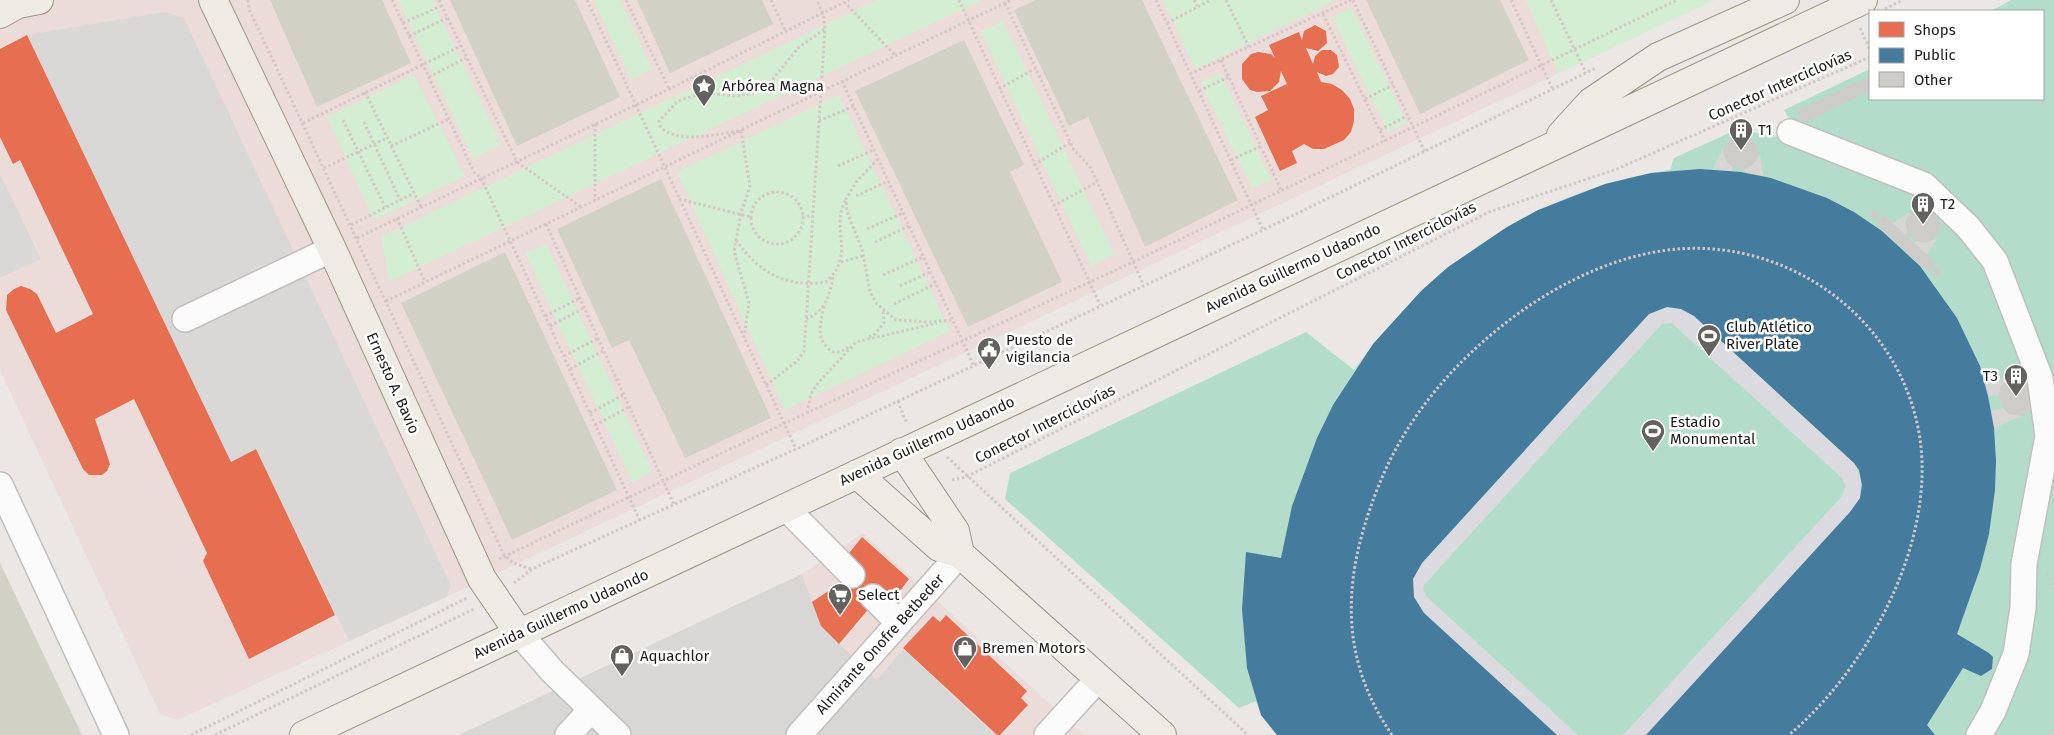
<svg xmlns="http://www.w3.org/2000/svg" width="2054" height="735" viewBox="0 0 2054 735" font-family="'Fira Sans',sans-serif">
<rect width="100%" height="100%" fill="#eae7e4"/>
<path fill="#d9d7d5" d="M802,574L821,626L877,679L903,649L995,735H459Z"/>
<path fill="#ebdcda" d="M0,0H1714L446,597L177,720L160,714L0,370Z
M863,533L1084,735H995L903,649L877,680L821,626L802,574Z"/>
<path fill="#d2d1c6" d="M270,0H382L411,63L317,107Z
M450,0H575L620,97L517,146Z
M637,0H762L773,24L670,73Z
M1036,0H1142L1238,200L1145,247L1088,117L1069,126L1014,10Z
M1366,0H1500L1529,60L1420,114Z
M964,40L1024,165L1010,172L1062,282L968,327L855,91Z
M661,179L771,418L685,458L629,340L612,348L557,229Z
M505,252L617,490L512,540L401,303Z
M0,563L82,735H0Z"/>
<path fill="#d3eed3" d="M398,0H432L501,144L473,158Z
M594,0H620L652,69L631,80Z
M877,0H982L390,281L381,237Z
M1163,0H1335L1195,69Z
M1526,0H1714L1558,73Z
M1351,8L1407,123L1388,132L1332,17Z
M1003,21L1114,254L1091,266L981,31Z
M1221,74L1271,180L1252,188L1200,81Z
M414,75L465,176L374,220L327,117Z
M839,95L950,331L785,410L677,172Z
M546,244L652,471L633,483L525,253Z"/>
<path fill="#b3ddca" d="M2011,0H2054V735H1277L1261,715L1256,701L1239,708L1005,499L1010,473L1306,332L1354,370C1430,264 1539,189 1670,170L1674,158L1738,129L1787,139L1792,124L1784,110L1870,69V99H2043V11H1991Z"/>
<path fill="#dad8d7" d="M165,12L184,18L451,586L446,597L349,641L256,449L231,462L27,35Z
M0,174L41,259L0,278Z"/>
<path fill="#dbdade" d="M1667,307L1681,309L1694,316L1854,463L1861,478L1860,498L1850,512L1646,735H1623L1842,496L1846,486L1842,478L1676,327L1672,323L1662,324L1424,585L1423,590L1427,597L1578,735H1557L1424,613L1414,597L1413,579L1422,563L1649,314Z"/>
<path fill="#d7d6d5" d="M1722,149L1726,161L1732,166V171L1713,169Z
M1760,154L1763,176L1745,173V167L1754,164Z
M1909,212L1905,223L1908,231L1896,243L1882,231Z
M1937,238L1920,266L1906,253L1917,240L1925,243Z
M2012,378L2001,386L1999,395L1988,396L1983,380Z
M2003,408L2009,414L2022,416L1994,428L1991,411Z"/>
<path fill="#e76f51" d="M1315,25L1326,31L1327,43L1318,51L1306,48L1313,64L1315,56L1322,50H1331L1337,55L1339,67L1333,74L1326,76L1317,72L1321,82L1332,84L1342,90L1350,99L1354,109V121L1351,132L1344,140L1324,149H1313L1304,144L1292,151L1297,163L1280,171L1255,117L1268,110L1261,96L1287,84L1281,71L1279,82L1270,91L1257,92L1250,90L1242,79V64L1251,54L1258,52L1271,54L1275,58L1269,45L1299,32L1302,40L1304,31Z
M27,35L231,462L256,449L335,615L249,659L203,561L207,553L134,399L95,419L110,464L107,471L102,475H89L83,469L6,310L7,295L14,289L21,286L30,289L37,294L56,333L93,314L20,160L13,164L0,137V49Z
M862,537L909,579L890,604L871,606L839,644L821,626L812,602L836,586L845,584L842,562Z
M946,615L1027,691L1021,698L1028,705L1000,735H997L903,648L933,616L940,622Z"/>
<path fill="#457b9d" d="M1700,169L1741,172L1771,178L1827,198L1854,212L1882,231L1920,266L1957,318L1980,366L1988,396L1994,428L1996,461L1995,490L1989,534L1980,569L1957,634L1989,653L1993,657L1992,669L1981,676L1963,668L1927,725L1935,735H1646L1850,512L1860,498L1862,485L1859,470L1854,463L1694,316L1681,309L1667,307L1649,314L1422,563L1413,579L1414,597L1424,613L1557,735H1277L1261,715L1247,668L1242,609L1246,552L1281,558L1292,506L1317,438L1333,405L1373,344L1421,291L1448,267L1507,227L1538,210L1605,184L1651,173Z"/>
<path fill="#ceccc9" d="M1870,76V91L1803,123L1797,110Z
M1724 152a17 17 0 1 1 34 0a17 17 0 1 1-34 0Z
M1906 225a17 17 0 1 1 34 0a17 17 0 1 1-34 0Z
M1870.5 215a4.5 4.5 0 1 1 9 0a4.5 4.5 0 1 1-9 0Z
M1884,215L1936,263L1928,272L1876,224Z
M1931.5 272a4.5 4.5 0 1 1 9 0a4.5 4.5 0 1 1-9 0Z
M2012,378L2024,381L2030,387L2032,408L2022,416L2009,414L2003,408L1999,395L2001,386Z"/>
<g fill="none" stroke-linecap="round" stroke-linejoin="round">
<g stroke="#c1bfbe" stroke-width="28">
<path id="minor" d="M1790,132L1924,185L1968,227L1995,261L2040,378L2048,436L2024,564L2023,608L2016,654L1993,711L1979,735
M185,319L332,249
M0,485L116,735
M786,508L852,575
M873,597L898,622
M519,633L552,671L618,735
M568,735L591,710
M799,735L960,554
M1047,735L1099,678"/>
</g>
<g stroke="#9d9483" stroke-width="30">
<path id="major" d="M213,0L332,249L482,579L519,633
M0,14L18,4L39,0
M1561,135L1591,102L1658,57L1785,0
M902,452L955,531L960,554
M857,474L939,547L960,554L1162,735
M304,735L1863,0"/>
</g>
<path stroke="#d3c7c6" stroke-width="3" stroke-dasharray="2.5 2.5" stroke-linecap="butt" d="M248,0L249,9L504,555L513,563L531,569
M392,0L474,172L481,178L640,521
M439,0L517,162L581,207
M587,0L796,449
M626,0L669,89
M771,0L785,30
M959,0L1100,305
M1156,0L1263,230
M1194,0L1198,7
M1226,0L1249,47
M1353,0L1425,152
M1511,0L1552,88
M1551,0L1586,73
M844,2L895,55
M1005,3L1074,150L1091,168L1143,284
M1885,9L1903,0
M1323,14L1385,141
M403,23L441,6
M1167,23L1211,0
M1860,28L1870,50
M409,36L447,18
M1221,60L1281,190
M1190,74L1351,0
M429,77L466,58
M842,81L974,366
M999,89L1036,68
M1199,91L1228,77
M365,92L421,207
M1365,99L1393,85
M343,120L385,207
M819,121L854,106
M364,122L400,200
M303,123L461,46
M595,124V200
M1380,130L1407,116
M391,146L449,119
M878,159L856,182L846,199L847,212L862,249L870,292L877,304L896,320L928,322L952,320
M1231,160L1261,146
M1034,165L1071,142
M838,166L873,150
M324,168L387,138
M751 218a26 26 0 1 1 52 0a26 26 0 1 1-52 0Z
M856,196L888,181
M679,199L751,217
M1053,206L1097,182
M802,217L813,216
M397,218L425,282
M546,224L674,505
M351,225L414,193
M867,229L903,213
M357,238L669,89L849,0
M736,240C759,273 786,288 826,282C857,255 829,227 846,200
M875,242L909,226
M841,262L863,256
M883,275L923,257
M900,286L930,272
M386,301L1011,0
M894,304L935,284
M824,306C820,326 815,340 833,352H840L849,347
M545,316L580,298
M806,319C825,311 830,296 833,276
M550,326L584,308
M869,337L875,334L884,323L883,310
M744,338L749,303L734,251L741,213L750,186L741,131C718,133 677,146 660,126L659,121L678,101L703,93L735,96L755,93L772,80L799,47L825,29
M564,356L598,338
M570,369L603,351
M766,385L796,362L804,352L825,29L823,14L817,0
M898,401L905,420L909,423
M590,413L623,395
M807,413L811,394L818,383L856,342L937,323
M595,425L629,407
M947,457L1248,735
M952,480L966,477L1489,212L1617,169L1870,57
M499,559L783,424L1133,262L1677,0
M2047,574L2054,589
M514,583L532,569L796,449L1263,230L1596,68
M191,735L467,598
M215,735L474,609
M1392,735C1335,652 1344,569 1381,480C1410,410 1464,351 1526,308C1565,281 1614,258 1661,251C1782,232 1902,316 1920,439C1935,544 1868,668 1789,735
M2048,735L2054,728"/>
<use href="#minor" stroke="#fcfbfb" stroke-width="25"/>
<use href="#major" stroke="#eeeae4" stroke-width="28"/>
</g>
<defs>
<g id="sight-pin" transform="scale(1.25)"><path d="M0 17L-7.5 6A9.5 9.5 0 1 1 7.5 6Z" fill="#636261" stroke="#fff"/><path d="M0-6L1.8-2.2L6-1.7L2.9 1.2L3.7 5.4L0 3.3L-3.7 5.4L-2.9 1.2L-6-1.7L-1.8-2.2Z" fill="#fff"/></g>
<g id="building-pin" transform="scale(1.25)"><path d="M0 17L-7.5 6A9.5 9.5 0 1 1 7.5 6Z" fill="#636261" stroke="#fff"/><path d="M-4-6H4V6H1V3H-1V6H-4ZM-2.5-4.3h1.7v1.8h-1.7ZM.8-4.3h1.7v1.8H.8ZM-2.5-1h1.7V.8h-1.7ZM.8-1h1.7V.8H.8Z" fill="#fff"/></g>
<g id="stadium-pin" transform="scale(1.25)"><path d="M0 17L-7.5 6A9.5 9.5 0 1 1 7.5 6Z" fill="#636261" stroke="#fff"/><path d="M0-5a6.5 5 0 1 0 0 10a6.5 5 0 1 0 0-10ZM-3.5-1.8h7v3.6h-7Z" fill="#fff"/></g>
<g id="civic-pin" transform="scale(1.25)"><path d="M0 17L-7.5 6A9.5 9.5 0 1 1 7.5 6Z" fill="#636261" stroke="#fff"/><path d="M-.6-6.5H3V-4.5H.6V-3L4-1V1h2V6H-6V1h2V-1L-.6-3ZM-1.2 2.5V6h2.4V2.5Z" fill="#fff"/></g>
<g id="supermarket-pin" transform="scale(1.25)"><path d="M0 17L-7.5 6A9.5 9.5 0 1 1 7.5 6Z" fill="#636261" stroke="#fff"/><path d="M-6-5.5h2.5l.6 2H6L4.5 2H-2.5L-4.4-4H-6ZM-1.5 3.2a1.3 1.3 0 1 0 .1 0ZM3 3.2a1.3 1.3 0 1 0 .1 0Z" fill="#fff"/></g>
<g id="shop-pin" transform="scale(1.25)"><path d="M0 17L-7.5 6A9.5 9.5 0 1 1 7.5 6Z" fill="#636261" stroke="#fff"/><path d="M-5-2.5h2.3a2.7 3.5 0 0 1 5.4 0H5L5.5 6h-11ZM-1.5-2.5h3a1.5 2.3 0 0 0-3 0Z" fill="#fff"/></g>
</defs>
<g fill-rule="evenodd">
<use href="#sight-pin" x="704" y="86"/>
<use href="#building-pin" x="1741" y="130"/>
<use href="#building-pin" x="1923" y="204"/>
<use href="#stadium-pin" x="1709" y="336"/>
<use href="#civic-pin" x="989" y="349"/>
<use href="#building-pin" x="2016" y="376"/>
<use href="#stadium-pin" x="1653" y="431"/>
<use href="#supermarket-pin" x="840" y="595"/>
<use href="#shop-pin" x="965" y="648"/>
<use href="#shop-pin" x="622" y="656"/>
</g>
<g text-anchor="middle" dominant-baseline="central" stroke-width="5" stroke-linejoin="round" paint-order="stroke">
<g font-size="15" fill="#1b1b1b" stroke="#fff">
<text transform="translate(1780 85) rotate(-24)">Conector Interciclovías</text>
<text transform="translate(1406 241) rotate(-27)">Conector Interciclovías</text>
<text transform="translate(1293 268) rotate(-25)">Avenida Guillermo Udaondo</text>
<text transform="translate(393 383) rotate(66)">Ernesto A. Bavio</text>
<text transform="translate(1045 424) rotate(-27)">Conector Interciclovías</text>
<text transform="translate(927 441) rotate(-25)">Avenida Guillermo Udaondo</text>
<text transform="translate(561 614) rotate(-25)">Avenida Guillermo Udaondo</text>
<text transform="translate(880 644) rotate(-48)">Almirante Onofre Betbeder</text>
</g>
<g font-size="15" fill="#1b1b1b" stroke="#fff" text-anchor="start">
<text x="722" y="86">Arbórea Magna</text>
<text x="1758" y="130">T1</text>
<text x="1940" y="204">T2</text>
<text x="1726" y="327">Club Atlético<tspan x="1726" dy="17">River Plate</tspan></text>
<text x="1006" y="340">Puesto de<tspan x="1006" dy="17">vigilancia</tspan></text>
<text x="1998" y="376" text-anchor="end">T3</text>
<text x="1670" y="422">Estadio<tspan x="1670" dy="17">Monumental</tspan></text>
<text x="858" y="595">Select</text>
<text x="982" y="648">Bremen Motors</text>
<text x="640" y="656">Aquachlor</text>
</g>
</g>
<rect x="1869" y="10" width="175" height="90" fill="#ffffff" stroke="#a4a4a4"/>
<rect x="1879" y="22" width="25" height="15" fill="#e76f51" stroke="#a4a4a4"/>
<text x="1914" y="35" font-size="15" fill="#1b1b1b">Shops</text>
<rect x="1879" y="48" width="25" height="15" fill="#457b9d" stroke="#a4a4a4"/>
<text x="1914" y="60" font-size="15" fill="#1b1b1b">Public</text>
<rect x="1879" y="72" width="25" height="15" fill="#ceccc9" stroke="#a4a4a4"/>
<text x="1914" y="85" font-size="15" fill="#1b1b1b">Other</text>
</svg>
